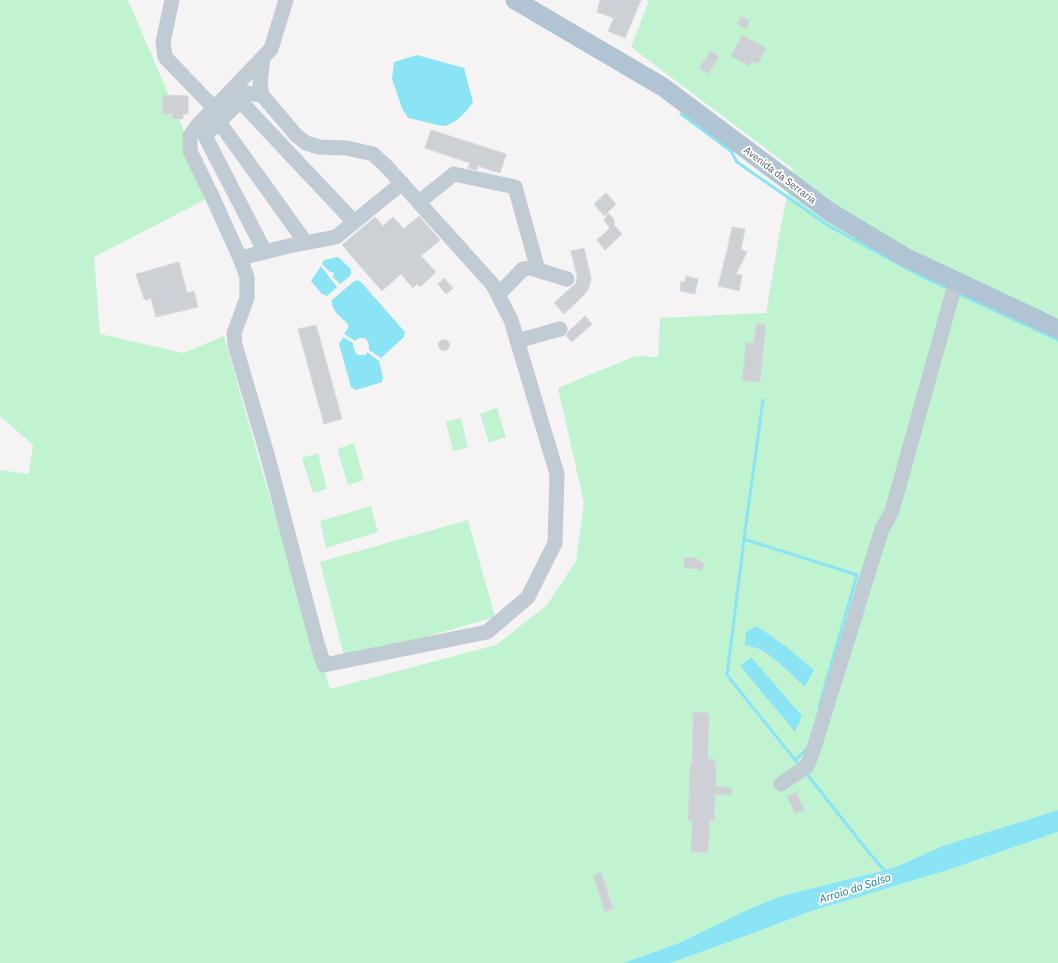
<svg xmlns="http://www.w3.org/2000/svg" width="1058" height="963" viewBox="0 0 1058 963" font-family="'IBM Plex Sans',sans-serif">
<rect width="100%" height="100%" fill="#f5f3f3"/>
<path fill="#c0f4d1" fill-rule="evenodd" d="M0,0H128L212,196L94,257L100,334L183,353L224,336L267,488L330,689L496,645L547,605L576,561L584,503L558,388L636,356L658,357L660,318L766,313L781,225L793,169L631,47L648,3L647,0H1058V810L943,846L893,868L781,896L747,910L679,943L623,963H0V470L29,474L33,445L0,416ZM757,626L788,648L814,670L805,687L773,658L752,646ZM750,657L802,716L795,732L740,666Z
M497,408L506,437L489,443L480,414Z
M461,418L468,448L453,451L446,422Z
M354,443L364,480L348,485L337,449Z
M318,453L327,489L313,493L302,458Z
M371,506L378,532L326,548L320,521Z
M468,520L495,617L345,660L320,562Z
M1058,832V963H670L732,941L809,912L948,870Z"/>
<path fill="#8ae4f4" d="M417,55L464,68L473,102C467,111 456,124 444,126C439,126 415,119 408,118L402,108L392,79L394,62Z
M338,257L351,269V272L350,276L340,284L333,277L334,273L332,272H330L322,264L324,260Z
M321,266L337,287L327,296L322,294L311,281Z
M357,280L361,282L405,332L404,337L381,358L369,350C369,345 369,342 365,338H359L355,341L344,334L348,328V324C342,318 330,310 332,300L353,282Z
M343,337L353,343C353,348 354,351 358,355H366L367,352L379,361L383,378L382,382L376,384L356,390L351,387L339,344Z
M757,626L788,648L814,670L805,687C788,672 768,648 745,645L746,632Z
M751,657L802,716L795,732L740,666Z
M1058,810V832L948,870L809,912L732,941L670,963H623L679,943L747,910L781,896L893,868L943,846Z"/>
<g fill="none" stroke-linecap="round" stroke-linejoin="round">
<path stroke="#8ae4f4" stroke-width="3" d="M681,114L731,151L737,162L829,226L919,275L949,289
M957,293L1058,340
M763,400L744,539L727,675L800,766
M744,539L857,575L819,707
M795,760L807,749
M805,772L871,855L886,872"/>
</g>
<path fill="#cdd0d5" stroke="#d6d9de" d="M600,0H641L625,38L608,31L614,18L597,12Z
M741,16L750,21L746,29L737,24Z
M742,35L766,48L758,64L752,61L749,66L731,56Z
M710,51L719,57L708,74L699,68Z
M163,95L188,96V114H183V119H173V114H162Z
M431,130L506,154L500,173L478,166L477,170L468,168L470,163L425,148Z
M606,193L616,204L604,216L594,204Z
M608,213L614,219V225L622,234L605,250L597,240L610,228L604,220Z
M419,216L440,240L421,256L436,272L420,287L417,284L413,288L401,274L382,291L342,245L375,217L383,226L393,217L404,229Z
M732,227L745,229L741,249L747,252L736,274L742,275L739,291L718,286L727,251Z
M584,248L591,278L589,288L583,296L564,314L554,303L576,283L577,277L571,251Z
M179,262L187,293L194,291L198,307L156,317L151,298L146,300L145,299H144L136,274Z
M686,276L698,279L695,294L680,291L681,281L685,282Z
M444,278L453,288L446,294L438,284Z
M585,316L592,324L572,342L566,336L568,332Z
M756,323L766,325L760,382L742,381L746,343H754Z
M316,325L342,419L324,424L298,329Z
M438.5 345a5.5 5.5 0 1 1 11 0a5.5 5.5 0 1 1-11 0Z
M684,558H696L705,564L701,571L698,569L684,568Z
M693,712L709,713L708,759H715L714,765H716V786L732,788L731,795L715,794L714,821H710L708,853L691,852L692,820H688L690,765H692Z
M796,792L804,810L795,814L787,796Z
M601,872L613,909L605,912L593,875Z"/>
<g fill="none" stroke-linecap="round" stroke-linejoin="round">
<path stroke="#c0cbd3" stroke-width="15" d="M172,0L163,42L165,57L214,108
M263,58L260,84L262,95L296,135L306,143L319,147L347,148L373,154L387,167L493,285L511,320L557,474L555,543L528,597L487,632L324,665L317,643L267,454L235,345L234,333L247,298V277L240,258L212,196L190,151V136L197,126L271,49L286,0
M231,91L262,95
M219,122L306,243
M419,202L454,174L515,187L538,270
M265,252L205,136L235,106L243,104L354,222
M240,258L289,246L336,237L402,183
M498,295L523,269L531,268L567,279
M517,341L560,329
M781,784L807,766L812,754L882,529L892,511L956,281"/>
<path stroke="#b1c4d3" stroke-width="19" d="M515,0L663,87L830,212L905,257L1058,329"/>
</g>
<g text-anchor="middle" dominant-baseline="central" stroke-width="4" stroke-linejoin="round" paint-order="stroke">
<g font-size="10" fill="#495862" stroke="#fff">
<text transform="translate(780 175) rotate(37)">Avenida da Serraria</text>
</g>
<g font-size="11" font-style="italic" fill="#057d92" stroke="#fff">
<text transform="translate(855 888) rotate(-18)">Arroio do Salso</text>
</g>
</g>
</svg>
